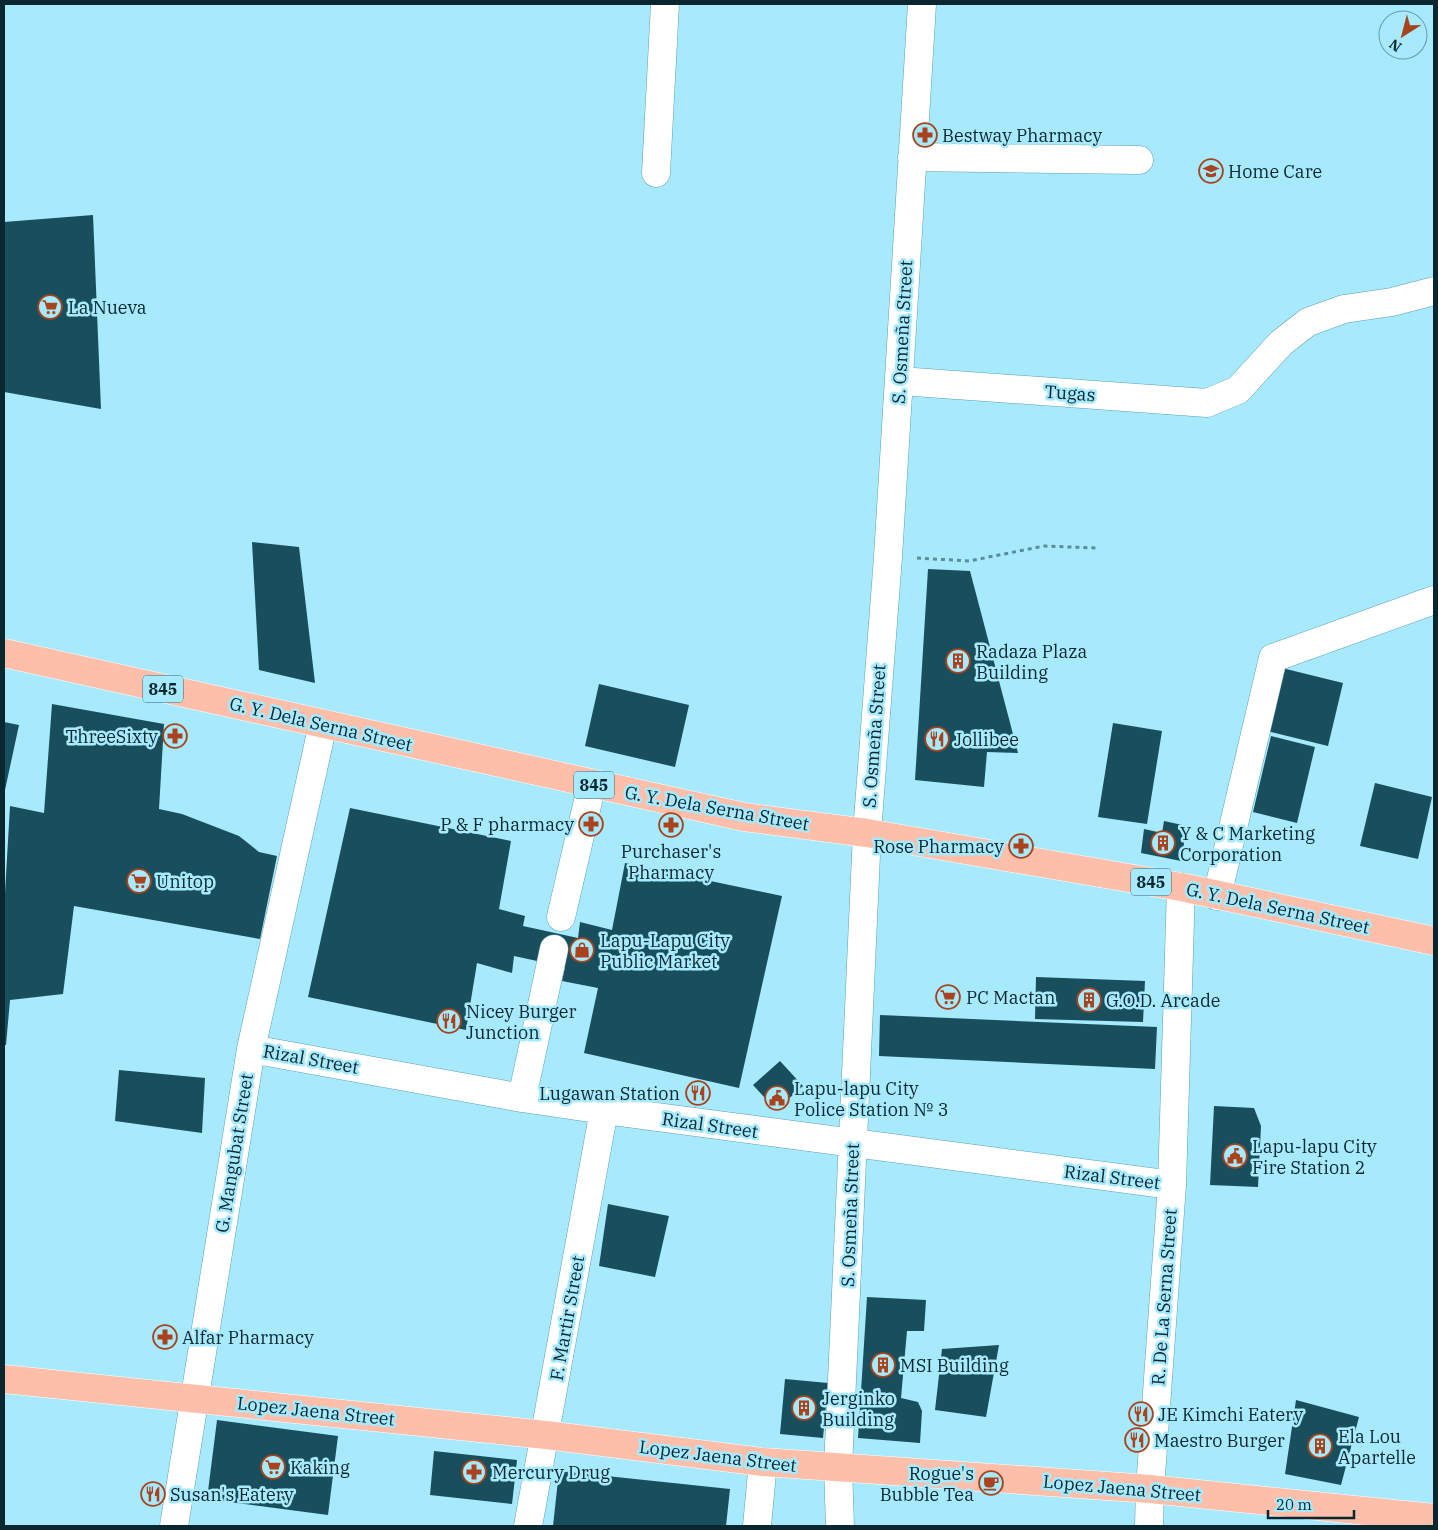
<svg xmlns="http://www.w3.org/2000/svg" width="1438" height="1530" viewBox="0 0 1438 1530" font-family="'IBM Plex Serif',serif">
<rect width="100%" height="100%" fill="#a7eafe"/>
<path fill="#194f5d" d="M93,215L101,409L4,392V222Z
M252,542L299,547L315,683L259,670Z
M928,569L970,571L1018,753L987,752L984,787L915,780Z
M1282,668L1343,683L1328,746L1267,731Z
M599,684L689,705L675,767L585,746Z
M52,704L164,724L159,809L182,814L239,836L259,852L277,856L260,939L74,906L63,994L10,1000L6,1045H4V910L10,806L44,813Z
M4,722L19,725L5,790H4Z
M1113,723L1162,731L1147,824L1098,817Z
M1271,736L1315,747L1297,823L1253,812Z
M1375,783L1432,797L1418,859L1360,846Z
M350,808L511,841L499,909L525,916L523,926L578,938L580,922L612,930L625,863L782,896L739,1088L584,1053L598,988L562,981L565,967L514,956L512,973L477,963L466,1030L308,997Z
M1164,821L1187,826L1181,861L1141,853L1144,829L1162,833Z
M1036,977L1145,981L1143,1022L1035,1019Z
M880,1015L1157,1027L1155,1069L879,1056Z
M780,1061L803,1086L776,1110L753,1085Z
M119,1070L205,1078L202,1133L115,1121Z
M1214,1106L1254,1108L1261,1126L1258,1187L1210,1185Z
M608,1204L669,1216L655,1277L599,1266Z
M867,1297L926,1300L924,1331H907L901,1398L918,1402L922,1411L920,1443L858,1438Z
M999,1345L986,1417L935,1410L942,1349Z
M785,1379L828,1383L823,1438L780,1434Z
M1296,1400L1359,1417L1341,1485L1285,1474Z
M217,1420L338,1436L328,1515L207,1499Z
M434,1451L517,1460L512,1504L430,1495Z
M559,1471L730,1489L726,1526H553Z"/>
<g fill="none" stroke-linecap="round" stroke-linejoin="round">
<g stroke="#5ea0b3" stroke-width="29">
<path id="minor" d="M912,157L1139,160
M656,173L665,4
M900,381L1207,403L1238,390L1281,343L1308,322L1344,309L1392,302L1434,291
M1217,896L1273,658L1434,600
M561,917L592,784
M251,1049L522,1098L604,1110L1172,1185
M522,1098L554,949
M174,1526L251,1049L323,724
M528,1526L604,1110
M757,1526L763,1462
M840,1526L838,1468L867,833L888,557L922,4
M1149,1526L1150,1489L1172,1185L1181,887"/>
</g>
<g stroke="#fff" stroke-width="29">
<path id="major" d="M4,653L744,817L867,833L1181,887L1434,941
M4,1379L546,1435L763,1462L1150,1489L1434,1518"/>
</g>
<path stroke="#5c8c9a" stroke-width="3" stroke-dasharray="4 4" stroke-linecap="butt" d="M917,558L969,561L1044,546L1097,548"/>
<use href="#minor" stroke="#fff" stroke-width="28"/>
<use href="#major" stroke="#fdbfaa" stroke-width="28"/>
</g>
<defs>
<g id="pharmacy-ring" transform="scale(1.25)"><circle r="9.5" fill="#a7eafe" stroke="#a9431e" stroke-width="1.5"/><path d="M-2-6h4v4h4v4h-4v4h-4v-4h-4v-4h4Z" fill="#a9431e"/></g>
<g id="school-ring" transform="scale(1.25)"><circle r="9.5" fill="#a7eafe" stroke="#a9431e" stroke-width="1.5"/><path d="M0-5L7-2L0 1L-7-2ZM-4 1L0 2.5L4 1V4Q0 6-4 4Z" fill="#a9431e"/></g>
<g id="supermarket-ring" transform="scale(1.25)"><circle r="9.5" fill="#a7eafe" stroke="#a9431e" stroke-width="1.5"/><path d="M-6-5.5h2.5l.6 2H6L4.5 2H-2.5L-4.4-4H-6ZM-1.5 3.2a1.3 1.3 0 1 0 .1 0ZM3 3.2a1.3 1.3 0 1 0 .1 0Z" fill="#a9431e"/></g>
<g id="building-ring" transform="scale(1.25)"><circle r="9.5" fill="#a7eafe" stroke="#a9431e" stroke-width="1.5"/><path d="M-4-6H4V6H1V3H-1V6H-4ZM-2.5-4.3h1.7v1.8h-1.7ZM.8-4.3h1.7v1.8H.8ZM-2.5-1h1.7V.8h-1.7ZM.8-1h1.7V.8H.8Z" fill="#a9431e"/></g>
<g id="restaurant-ring" transform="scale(1.25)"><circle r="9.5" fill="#a7eafe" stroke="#a9431e" stroke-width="1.5"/><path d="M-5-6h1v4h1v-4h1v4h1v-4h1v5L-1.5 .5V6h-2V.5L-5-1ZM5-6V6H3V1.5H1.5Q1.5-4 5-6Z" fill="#a9431e"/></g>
<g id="shop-ring" transform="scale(1.25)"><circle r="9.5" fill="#a7eafe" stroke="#a9431e" stroke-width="1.5"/><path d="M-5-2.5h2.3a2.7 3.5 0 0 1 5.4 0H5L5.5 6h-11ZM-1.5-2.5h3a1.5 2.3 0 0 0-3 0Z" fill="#a9431e"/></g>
<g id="civic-ring" transform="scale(1.25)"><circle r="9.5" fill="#a7eafe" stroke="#a9431e" stroke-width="1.5"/><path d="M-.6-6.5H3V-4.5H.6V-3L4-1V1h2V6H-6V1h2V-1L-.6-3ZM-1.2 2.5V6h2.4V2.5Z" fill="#a9431e"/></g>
<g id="cafe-ring" transform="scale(1.25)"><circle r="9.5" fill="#a7eafe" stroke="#a9431e" stroke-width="1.5"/><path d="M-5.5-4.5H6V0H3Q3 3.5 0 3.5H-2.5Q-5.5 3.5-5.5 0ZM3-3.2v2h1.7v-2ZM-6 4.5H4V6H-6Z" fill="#a9431e"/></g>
</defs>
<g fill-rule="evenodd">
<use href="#pharmacy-ring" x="925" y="135"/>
<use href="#school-ring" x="1211" y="171"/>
<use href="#supermarket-ring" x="50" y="307"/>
<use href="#building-ring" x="958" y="661"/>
<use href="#pharmacy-ring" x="175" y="736"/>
<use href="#restaurant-ring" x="937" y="739"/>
<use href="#pharmacy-ring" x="591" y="824"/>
<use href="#pharmacy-ring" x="671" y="825"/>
<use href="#building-ring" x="1163" y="843"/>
<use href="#pharmacy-ring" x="1021" y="846"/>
<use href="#supermarket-ring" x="139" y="881"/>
<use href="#shop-ring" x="582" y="950"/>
<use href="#supermarket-ring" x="948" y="997"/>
<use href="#building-ring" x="1089" y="1000"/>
<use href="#restaurant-ring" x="449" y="1021"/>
<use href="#restaurant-ring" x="698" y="1093"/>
<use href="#civic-ring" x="777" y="1098"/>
<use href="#civic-ring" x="1235" y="1156"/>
<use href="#pharmacy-ring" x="165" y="1337"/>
<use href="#building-ring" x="883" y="1365"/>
<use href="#building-ring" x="804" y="1408"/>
<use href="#restaurant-ring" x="1141" y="1414"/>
<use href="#restaurant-ring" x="1137" y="1440"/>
<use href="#building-ring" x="1320" y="1446"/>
<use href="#supermarket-ring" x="273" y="1467"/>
<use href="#pharmacy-ring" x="474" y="1472"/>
<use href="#cafe-ring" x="991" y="1483"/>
<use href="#restaurant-ring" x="153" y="1494"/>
</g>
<g text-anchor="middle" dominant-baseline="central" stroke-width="5" stroke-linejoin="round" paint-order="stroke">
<g fill="#a7eafe" stroke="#39616c" stroke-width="1">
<rect x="143" y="675.5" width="40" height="27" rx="4"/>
<rect x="574" y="771.5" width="40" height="27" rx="4"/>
<rect x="1131" y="868.5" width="40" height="27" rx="4"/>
</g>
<g font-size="16" font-weight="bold" fill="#0a262e">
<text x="163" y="689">845</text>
<text x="594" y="785">845</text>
<text x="1151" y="882">845</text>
</g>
<g font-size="18" fill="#0a262e" stroke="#a7eafe" text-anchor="start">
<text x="942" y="135">Bestway Pharmacy</text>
<text x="1228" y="171">Home Care</text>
<text x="68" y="307">La Nueva</text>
<text x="976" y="651">Radaza Plaza<tspan x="976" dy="21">Building</tspan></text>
<text x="158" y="736" text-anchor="end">ThreeSixty</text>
<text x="954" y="739">Jollibee</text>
<text x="574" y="824" text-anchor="end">P &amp; F pharmacy</text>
<text x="1180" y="833">Y &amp; C Marketing<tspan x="1180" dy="21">Corporation</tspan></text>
<text x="1004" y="846" text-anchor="end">Rose Pharmacy</text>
<text x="671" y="851" text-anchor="middle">Purchaser's<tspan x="671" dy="21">Pharmacy</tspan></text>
<text x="156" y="881">Unitop</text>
<text x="600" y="940">Lapu-Lapu City<tspan x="600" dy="21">Public Market</tspan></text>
<text x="966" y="997">PC Mactan</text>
<text x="1106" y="1000">G.O.D. Arcade</text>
<text x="466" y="1011">Nicey Burger<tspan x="466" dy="21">Junction</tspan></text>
<text x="794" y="1088">Lapu-lapu City<tspan x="794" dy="21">Police Station № 3</tspan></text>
<text x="680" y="1093" text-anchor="end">Lugawan Station</text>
<text x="1252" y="1146">Lapu-lapu City<tspan x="1252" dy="21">Fire Station 2</tspan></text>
<text x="182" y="1337">Alfar Pharmacy</text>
<text x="900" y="1365">MSI Building</text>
<text x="822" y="1398">Jerginko<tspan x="822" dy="21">Building</tspan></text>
<text x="1158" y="1414">JE Kimchi Eatery</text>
<text x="1338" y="1436">Ela Lou<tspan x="1338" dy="21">Apartelle</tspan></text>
<text x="1154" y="1440">Maestro Burger</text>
<text x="290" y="1467">Kaking</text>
<text x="492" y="1472">Mercury Drug</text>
<text x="974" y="1473" text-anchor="end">Rogue's<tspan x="974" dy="21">Bubble Tea</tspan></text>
<text x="170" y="1494">Susan's Eatery</text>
</g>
<g font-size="18" fill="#0a262e" stroke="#a7eafe">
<text transform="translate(902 332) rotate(-87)">S. Osmeña Street</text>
<text transform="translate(1070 393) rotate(4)">Tugas</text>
<text transform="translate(321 724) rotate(13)">G. Y. Dela Serna Street</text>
<text transform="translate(874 736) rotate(-86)">S. Osmeña Street</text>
<text transform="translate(717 808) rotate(10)">G. Y. Dela Serna Street</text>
<text transform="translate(1278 908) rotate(12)">G. Y. Dela Serna Street</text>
<text transform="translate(311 1059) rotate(10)">Rizal Street</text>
<text transform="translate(710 1125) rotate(8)">Rizal Street</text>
<text transform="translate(234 1153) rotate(-81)">G. Mangubat Street</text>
<text transform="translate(1112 1177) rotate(7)">Rizal Street</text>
<text transform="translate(850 1215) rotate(-88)">S. Osmeña Street</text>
<text transform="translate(1164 1297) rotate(-86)">R. De La Serna Street</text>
<text transform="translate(567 1318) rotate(-80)">F. Martir Street</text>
<text transform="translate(316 1411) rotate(6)">Lopez Jaena Street</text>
<text transform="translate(718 1456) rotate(7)">Lopez Jaena Street</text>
<text transform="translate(1122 1488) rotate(5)">Lopez Jaena Street</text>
</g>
</g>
<rect width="1438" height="1530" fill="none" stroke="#0a262e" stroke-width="10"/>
<g transform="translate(1403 35) rotate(216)"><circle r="24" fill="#a7eafe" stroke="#689cab"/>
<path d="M0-4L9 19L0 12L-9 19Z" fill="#a9431e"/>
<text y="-8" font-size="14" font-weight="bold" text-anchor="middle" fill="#0a262e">N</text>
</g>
<path d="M1268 1510v8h86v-8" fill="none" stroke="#0a262e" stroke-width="2.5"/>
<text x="1276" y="1510" font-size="15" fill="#0a262e" stroke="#a7eafe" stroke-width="4" paint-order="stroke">20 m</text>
</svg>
